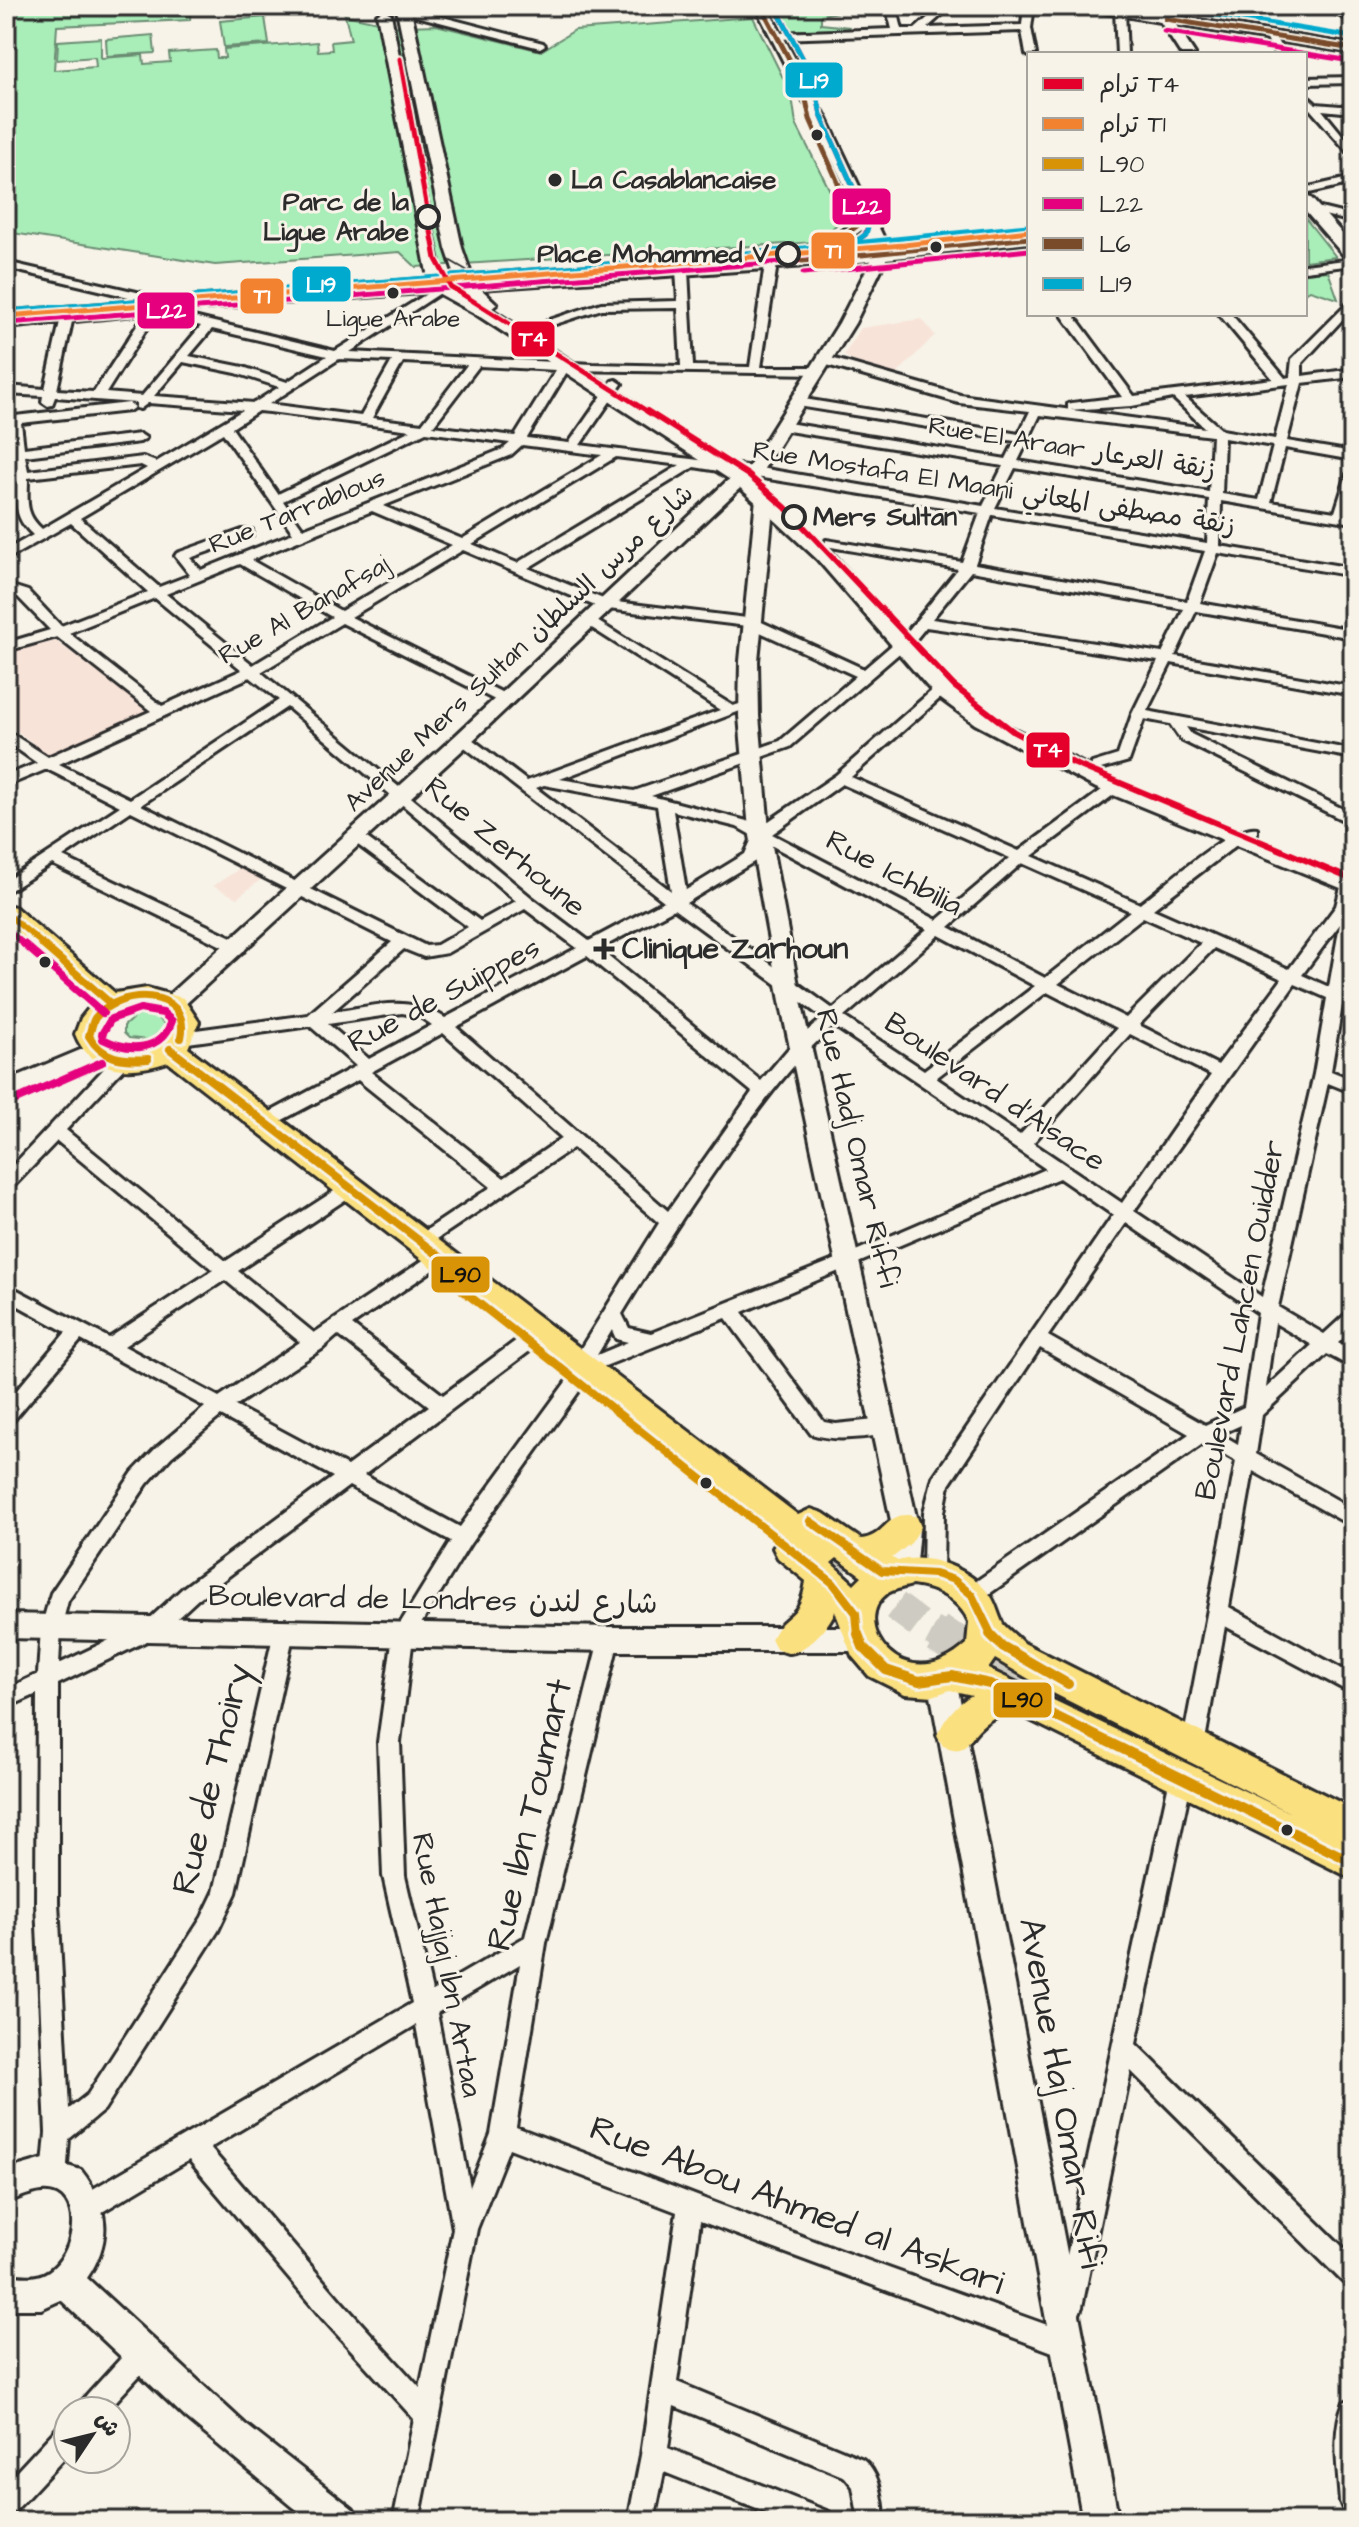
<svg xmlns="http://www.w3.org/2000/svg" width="1359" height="2527" viewBox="0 0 1359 2527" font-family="'Architects Daughter','Playpen Sans Arabic',sans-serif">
<rect width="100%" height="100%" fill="#f7f3e8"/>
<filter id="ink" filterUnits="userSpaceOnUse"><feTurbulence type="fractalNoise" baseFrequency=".0125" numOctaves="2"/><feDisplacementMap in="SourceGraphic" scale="16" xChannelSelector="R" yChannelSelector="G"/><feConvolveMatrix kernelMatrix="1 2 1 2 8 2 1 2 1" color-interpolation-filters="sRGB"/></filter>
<g filter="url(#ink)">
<path fill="#f8e3d8" d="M922,319L935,335L897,374L853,361L844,355L861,328Z
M56,641L92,668L147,711L50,756L6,723V654Z
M242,867L264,877L237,898L213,886Z"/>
<path fill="#a9edb8" stroke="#6a8c72" stroke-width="2" d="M6,6H191L190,20L57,26L54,70L96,67L95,57L57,60L58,41L101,38V58L143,55L144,64L170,62L169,53L216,50L217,58H225L224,49L317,42L318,51L332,50L331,42L351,40L345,15L378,22L379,27L436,25L541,51L575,30L753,17L792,96L796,124L844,218L817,242L416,267L400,252L215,265L6,232Z
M771,6H843L845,11L821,15V24L849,27V32L786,30L776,23Z
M265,17L269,44L224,47L220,21Z
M153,35L155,53L107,56L106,39Z
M1305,218L1336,257L1305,261Z
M1328,271L1338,299L1310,290L1305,293V273Z
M144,1014L154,1015L163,1022V1029L149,1040L129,1038L124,1033V1026L134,1017Z"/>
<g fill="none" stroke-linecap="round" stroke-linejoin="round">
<path stroke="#cecbc2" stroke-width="30" stroke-dasharray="30 15" stroke-linecap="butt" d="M823,1552L922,1626L941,1636"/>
<path stroke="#cecbc2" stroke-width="39" stroke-dasharray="39 19" stroke-linecap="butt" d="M937,1634L1028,1682"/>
<g stroke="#2b2b2b" stroke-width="6">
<path id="minor" d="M886,6H896L902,29H915L941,6H952L927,28L1022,25L1024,6H1034L1031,28L1036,54H1029V56L1026,54L1022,31L777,39L772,36L777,33L892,29Z
M404,7L543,43L545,45L540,48L401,12V8Z
M1120,8L1125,11L1127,54H1117L1115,11Z
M1270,33L1273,34L1285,54H1275L1265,36Z
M1353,77V83L1305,84V78Z
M1305,94L1316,104L1353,107V113L1322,110L1353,148V158L1310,109H1305Z
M1353,177V183L1305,194V188Z
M1312,206L1353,216V222L1308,211L1307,209Z
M1353,259V265L1305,271V265Z
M771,261L777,264L761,367H817L821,368V374L568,370L527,438L569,443L612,381L616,380L622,384L580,445L754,467L983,506L1003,466L782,430L776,426L782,422L1006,459L1015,441L798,406L792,402L798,398L1019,434L1030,411L959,403L820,363V357L824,356L960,395L1205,428L1173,398L1132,406L1068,410V404L1072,403L1122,397L1061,314H1073L1134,396L1273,379L1219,314H1231L1285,378L1290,377L1292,359L1353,298V308L1302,363V376L1353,369V377L1302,383L1287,441L1353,452V460L1285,448L1271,502L1335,512L1347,474L1353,470V495L1347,514L1353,515V523L1221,501L1220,546L1353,568V576L1218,553L1200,603L1353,630V638L1196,611L1175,656L1353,687V695L1171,663L1147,711L1353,750V758L1186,727L1191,734L1353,814V825L1181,740L1170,724L1144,719L1129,761L1097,770L1092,769V763L1118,755L1132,714L1158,661L926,627L917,638L790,747L651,796L747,821L760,827L836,775L936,687H946V693L851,777L1019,851L1110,784H1120V790L1032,856L1140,904C1163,887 1232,823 1257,828V834L1243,840L1153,909L1289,969L1336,906L1345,872L1353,867V939L1331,1071L1353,1080V1093L1328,1083L1278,1307L1324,1334L1347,1313L1353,1311V1329L1338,1343L1353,1352V1368L1327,1354L1262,1415L1256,1454L1353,1509V1527L1253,1471L1229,1607L1353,1675V1694L1225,1626L1204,1746L1201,1753L1193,1755L1185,1753L1182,1746L1236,1461L1204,1443L979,1601L972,1603L965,1601L962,1595L965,1589L1189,1434L1040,1348L949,1485L944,1512L943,1573L940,1579L933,1581L926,1579L923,1573L924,1512L933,1477L1113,1215L1059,1178L742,1312L824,1422L836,1424L885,1419L892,1422L895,1427L892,1432L885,1435C860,1437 836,1442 811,1434L726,1318L600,1368L593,1366L592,1359L581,1358L579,1353L581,1348L659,1223L573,1148L422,1249L416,1247L413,1242L416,1237L491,1187L358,1080L271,1126H259L256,1122L259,1118L356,1066L310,1026L181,1044L173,1038L181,1032L308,1015L392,942L131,811L63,857L244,943L246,947L244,951H232L52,864L6,893V881L120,806L47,769L6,786V776L37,763L6,741V730L48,757L151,711L57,637L6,651V643L50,630L18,597L6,593V584L28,591L61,626L148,592L71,523L6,560V550L33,535C14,518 16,504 16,480L6,481V473L15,472L6,417L129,403L135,407L129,411L21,423L24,448L140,434L146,438L140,442L25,456L28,471L143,457L156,462L243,410L148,403L140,409L136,408V403L55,397L52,405L48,406L42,402L43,396L6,394V386L45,389L61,317L67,314L73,317L57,390L94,392L142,318L149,311L141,300L133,298L6,268V262L141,293L149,296L160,309L335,351L441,285L447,288L445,290L350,352L593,364L681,366L678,308L602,309L528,333L522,329L601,303L678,301L676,270L682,267L688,270L693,366L750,367L765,264ZM158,316L201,326L142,396L106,393L152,320ZM212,329L327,356L287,382L243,367L189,356ZM339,359L392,361L361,416L269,404ZM183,362L236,373L279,387L254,403L154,396ZM403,362L467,365L422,424L372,418ZM479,366L556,370L515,436L433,426ZM1289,384L1275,439L1222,430L1185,397ZM258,411L269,412L411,430L278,494L232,428ZM1040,415L1212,436L1209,492L1018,461ZM426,432L510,443L503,449L303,529L283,501ZM223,433L293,533L201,570L190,558L252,536V530H242L177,553L175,556L190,575L159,587L80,518ZM1224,438L1273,446L1259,500L1222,494ZM522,445L602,455L462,539L383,506L511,455ZM616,457L680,465L517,563L472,544ZM141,465L147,468L42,529C24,513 28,501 28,478ZM694,467L980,513L962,562L826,540V546L831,547L958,569L907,632L864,669L755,619L608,601L528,568ZM1015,468L1209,499L1207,543L995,508ZM372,511L452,545L341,611L251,560ZM992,515L1205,551L1187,601L975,564ZM463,550L600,608L747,626L856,676L780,741L634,791L560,779L756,705L749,701L733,706L589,616L582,620L584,623L720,710L527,781L468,736H458V742L664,901L589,941L532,898L261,672L342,623L499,702H509V696L351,617ZM240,564L332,617L253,665L166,594ZM971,571L1184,609L1162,653L932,619ZM155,598L242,670L162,706L69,633ZM250,677L279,700L130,799L59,764ZM287,707L516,901L480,921L360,833H350V839L468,927L437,945L426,946L141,805ZM842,784L1010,858L937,920L772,834ZM544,785L657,806L671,891L536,788ZM673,811L737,827L753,836L745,854L686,890ZM765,842L927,929L833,1009L686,903L757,860ZM1022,863L1130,911L1045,978L949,927ZM525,909L577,948L445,1018C409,994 373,1006 332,1012L404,949L424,957L447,953ZM674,909L823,1018L794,1042L761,1081L599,949ZM1143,917L1201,943L1126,1018L1058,984ZM1340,924L1329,987L1302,975ZM939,935L1035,986L924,1070L844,1017ZM1214,948L1282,979L1218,1065L1139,1025ZM587,956L752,1092L668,1211L456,1027ZM1295,984L1327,998L1314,1074L1262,1297L1134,1211ZM1047,992L1117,1028L1020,1135L936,1078ZM402,1013L419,1016L432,1025L369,1059L328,1024ZM834,1026L1046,1169L844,1256L651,1333L629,1328L622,1314C655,1259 690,1206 727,1153C760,1107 791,1063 834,1026ZM443,1033L562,1138L504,1178L371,1072ZM1130,1034L1211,1075L1122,1203L1033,1143ZM1126,1223L1258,1313L1244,1407L1205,1425L1048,1336ZM1275,1323L1312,1345L1266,1388ZM612,1330L616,1339L628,1342L597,1355ZM1241,1425L1238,1444L1221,1434Z
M121,1055L129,1061L127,1065L66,1130L226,1261L345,1184H357L360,1188L357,1192L238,1271L314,1333L440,1249L446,1251L449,1256L446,1261L352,1325L443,1395L521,1337H535L537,1342L535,1347L364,1475L460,1527L571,1375H585L587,1380L470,1544L413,1637L400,1742L405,1876L432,1991L525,1937L599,1639L602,1633L609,1630L616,1633L619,1639L546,1943L516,2127L841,2251L1075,2335L1079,2344L1075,2353L1066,2357L700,2221L677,2382L863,2459C881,2474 882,2499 885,2521H859L853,2487L845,2477L674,2406L668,2448L829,2512L833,2521H787L664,2472L654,2521H628L641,2455L677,2212L509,2148L477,2229L419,2521H393L414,2419L323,2319L189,2160L97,2215L88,2218L79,2215L76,2206L79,2197L412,2003L383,1876L378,1742L393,1635L451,1541L349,1486L198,1599L159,1635L58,1684V1902L69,2109L88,2094L202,1917L214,1892L274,1632L277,1626L284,1623L291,1626L294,1632L236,1893L218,1931L104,2110L69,2139L66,2177L63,2186L54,2189L45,2186L42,2177L46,2133L36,1902L37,1694L6,1708V1689L38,1674L41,1628L51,1593L133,1472L157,1447L205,1407L81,1340L13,1421L6,1423V1403L66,1332L6,1299V1284L109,1338L213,1270L57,1141L12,1188L6,1190V1173L115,1057ZM225,1280L300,1342L219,1397L124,1346ZM338,1335L429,1406L347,1466L235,1406L322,1349ZM221,1416L333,1477L184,1587L145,1623L59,1664L61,1628L68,1601L147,1484L171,1457ZM520,1964L491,2134L470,2187L437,2013ZM416,2025L453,2229L420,2388L341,2301L210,2148Z
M1181,1768L1189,1771L1192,1778L1136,2044L1353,2257V2286L1344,2283L1131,2071L1082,2307L1078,2316L1069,2320L1060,2316L1056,2307L1170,1778L1173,1771Z
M141,2342L150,2346L154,2355L150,2364L107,2411H77L81,2402L132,2346Z
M1353,2398V2515L1344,2511L1340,2502C1338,2470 1331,2432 1344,2402Z
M68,2422V2454L15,2511L6,2515V2483L59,2426Z"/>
</g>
<g stroke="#2b2b2b" stroke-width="6">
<path id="tertiary" d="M755,6H767L827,119L890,251L855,323L760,475L739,489L470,743L180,1009H164L161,1004L164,999L456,735L727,481L748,468L839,323L876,251L813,119Z
M1083,6H1112L1166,15L1172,19L1166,23L1089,10Z
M765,493L774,498L758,661L759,716L769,830L801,1001L919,1530L915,1572L911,1580L902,1583L893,1580L889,1572L893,1530L780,1001L749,830L739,716L740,661L756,498Z
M6,1614L609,1627H859L869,1631L873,1639L869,1647L859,1651H609L6,1638Z
M942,1667L952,1671L956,1679L1119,2521H1083L928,1679L932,1671Z
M44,2159L81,2170C109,2206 113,2240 87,2278L245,2424L353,2509L359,2521H312L292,2506L186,2418L61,2300L41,2309H6V2275C16,2276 28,2278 37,2276C76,2268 89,2187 42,2191C30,2192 17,2199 6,2202V2170Z"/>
</g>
<g stroke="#2b2b2b" stroke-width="6">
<path id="secondary" d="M403,6L411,10L462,248L473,280L850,253L1029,233V243L850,263L481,289L497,304L491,309L747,475L831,551L948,686L989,716L1112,778L1353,878V893L1096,788L975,724L934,694L817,559L735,483L474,313L436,292L174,311L6,328V318L174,301L429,283L377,14L384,10L391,14L442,278L445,282L457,281L446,248L397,10ZM462,290L472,299L457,291Z
M1154,6H1164L1170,15L1353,45V53L1176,25L1195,54H1181L1152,9Z
M1319,6H1337L1353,13V22Z
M1305,196L1311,198L1353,246V261L1347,259L1305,211Z
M857,221L865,226L863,229L834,250H822V244Z
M97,1043L105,1045L109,1051L105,1057L6,1099V1081Z"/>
</g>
<g stroke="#2b2b2b" stroke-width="6">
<path id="primary" d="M6,905L15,907L115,993L147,988L183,998L199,1022L188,1048L798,1515L811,1509L823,1513L861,1539C887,1537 887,1507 917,1517L921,1527L911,1543L892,1558L898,1561C929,1552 970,1569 990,1595C996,1603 998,1615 1003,1624C1008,1630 1017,1636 1022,1642L1353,1809V1843L1349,1842L1353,1844V1879L1012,1711C999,1714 987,1720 978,1730C964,1745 966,1755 943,1746L937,1735C946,1717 955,1705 972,1695L950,1690L933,1696L905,1694L869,1676L852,1656L835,1611C830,1625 806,1653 788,1653C788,1653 777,1650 776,1649L771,1639C785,1610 800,1622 806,1581L778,1558L773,1548L780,1538L168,1062C132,1074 91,1075 75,1034L81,1018L93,1003L6,927ZM147,1006L164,1011L171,1022C161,1052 131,1059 105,1041L102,1034C111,1013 125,1006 147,1006ZM837,1558L862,1576L854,1584L831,1563ZM912,1585C936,1588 959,1599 969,1622L967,1644C904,1702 847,1622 888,1593C895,1589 905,1587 912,1585ZM995,1659L1051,1692L1291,1813L988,1669Z"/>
</g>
<use href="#minor" fill="#f7f3e8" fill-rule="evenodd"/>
<use href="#tertiary" fill="#f7f3e8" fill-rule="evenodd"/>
<use href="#secondary" fill="#f7f3e8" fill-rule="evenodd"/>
<use href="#primary" fill="#fbe080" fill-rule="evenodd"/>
<path stroke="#2b2b2b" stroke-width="2" d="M405,59L426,173L424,191
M449,260L475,275H514"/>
<g stroke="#f7f3e8" stroke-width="11">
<path id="bus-1-far2" d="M6,913L45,946"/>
</g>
<g stroke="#f7f3e8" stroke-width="14">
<path id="bus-1-far1" d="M42,944L111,1004
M170,1049L460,1272L462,1290L833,1583L856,1613L858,1636
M148,1059C123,1061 102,1059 89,1036C91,1030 92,1023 95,1018C117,988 192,986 181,1038
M810,1521L882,1571L935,1574L954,1580L972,1595L992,1636"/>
</g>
<g stroke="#f7f3e8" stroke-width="16">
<path id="bus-1" d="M858,1634L863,1647L886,1670L919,1681L952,1676L990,1684L1353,1862
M990,1634L1002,1646L1068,1684"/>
</g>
<g stroke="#f7f3e8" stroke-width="9">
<path id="bus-2-far2" d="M1164,31L1351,61
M803,273L1029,250
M7,323L832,258L865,235L869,223L821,115L814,80L775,6"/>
</g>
<g stroke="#f7f3e8" stroke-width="11">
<path id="bus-2-far1" d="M6,929L26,946"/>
</g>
<g stroke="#f7f3e8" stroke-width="14">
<path id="bus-2" d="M24,944L103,1013
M140,1009L163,1013L172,1021C161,1052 129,1052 103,1039L102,1034L111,1019Z
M11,1102L102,1062"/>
</g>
<g stroke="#f7f3e8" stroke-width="9">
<path id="bus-3" d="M1166,19L1353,49
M802,261L1029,238
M6,311L828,247L857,226L810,119L803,85L761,6"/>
</g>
<g stroke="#f7f3e8" stroke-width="9">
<path id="bus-4" d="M775,6L814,80L821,115L869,223L866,234L835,257
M1168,7L1353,37
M6,311L773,251L1028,226"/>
</g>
<use href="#bus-1-far2" stroke="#d89406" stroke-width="6"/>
<use href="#bus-1-far1" stroke="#d89406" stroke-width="8"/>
<use href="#bus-1" stroke="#d89406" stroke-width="10"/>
<use href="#bus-2-far2" stroke="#e5007d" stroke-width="5"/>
<use href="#bus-2-far1" stroke="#e5007d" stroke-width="6"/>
<use href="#bus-2" stroke="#e5007d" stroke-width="8"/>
<use href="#bus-3" stroke="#7a4b2a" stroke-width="5"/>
<use href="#bus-4" stroke="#00a9ce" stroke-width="5"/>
<g stroke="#f7f3e8" stroke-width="9">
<path id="tram-1-far1" d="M400,59L436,259L451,287L650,413"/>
</g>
<g stroke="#f7f3e8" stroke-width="11">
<path id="tram-1" d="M647,411L748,475L785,507L954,686L1014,732L1075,764L1353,880"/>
</g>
<g stroke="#f7f3e8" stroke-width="9">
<path id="tram-2" d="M6,316L904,245L1029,231"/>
</g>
<use href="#tram-1-far1" stroke="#e4002b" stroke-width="5"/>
<use href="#tram-1" stroke="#e4002b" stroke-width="6"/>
<use href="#tram-2" stroke="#f38230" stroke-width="5"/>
</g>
</g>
<g fill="#2b2b2b" stroke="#f7f3e8" stroke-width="3">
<circle cx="817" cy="135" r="7"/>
<circle cx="555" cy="180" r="8"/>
<circle cx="936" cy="247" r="7"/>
<circle cx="393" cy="293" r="7"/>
<path d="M600 937h8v8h8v8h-8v8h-8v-8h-8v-8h8z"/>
<circle cx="45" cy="962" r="7"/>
<circle cx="706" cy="1483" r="7"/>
<circle cx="1287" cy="1830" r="7"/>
</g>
<g fill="#f7f3e8" stroke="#2b2b2b" stroke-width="4">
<circle cx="428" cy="217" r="11"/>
<circle cx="788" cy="254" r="11"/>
<circle cx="794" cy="517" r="11"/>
</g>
<g text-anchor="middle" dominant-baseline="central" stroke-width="6" stroke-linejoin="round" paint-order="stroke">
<g font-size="24" fill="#2b2b2b" stroke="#f7f3e8">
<text x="393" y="319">Ligue Arabe</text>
</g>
<g font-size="26" font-weight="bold" fill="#2b2b2b" stroke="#f7f3e8" text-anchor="start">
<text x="571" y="180">La Casablancaise</text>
</g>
<g font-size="26" font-weight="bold" fill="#2b2b2b" stroke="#f7f3e8" text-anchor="end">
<text x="409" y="202">Parc de la<tspan x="409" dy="30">Ligue Arabe</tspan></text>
<text x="769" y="254">Place Mohammed V</text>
<text x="813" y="517" text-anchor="start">Mers Sultan</text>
</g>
<g font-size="26" fill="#2b2b2b" stroke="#f7f3e8">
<text transform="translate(1072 448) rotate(9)">Rue El Araar زنقة العرعار</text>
<text transform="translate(994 488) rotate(9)">Rue Mostafa El Maani زنقة مصطفى المعاني</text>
<text transform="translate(297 511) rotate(-22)">Rue Tarrablous</text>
<text transform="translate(304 610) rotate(-30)">Rue Al Banafsaj</text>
<text transform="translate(519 648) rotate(-43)">Avenue Mers Sultan شارع مرس السلطان</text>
</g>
<g font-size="30" fill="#2b2b2b" stroke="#f7f3e8">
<text transform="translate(505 847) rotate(40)">Rue Zerhoune</text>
<text transform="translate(894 873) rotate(28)">Rue Ichbilia</text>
<text transform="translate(444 995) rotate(-28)">Rue de Suippes</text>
<text transform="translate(995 1092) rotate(34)">Boulevard d'Alsace</text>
<text transform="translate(857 1148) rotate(77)">Rue Hadj Omar Riffi</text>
<text transform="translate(1240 1320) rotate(-79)">Boulevard Lahcen Ouidder</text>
<text transform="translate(433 1600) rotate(1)">Boulevard de Londres شارع لندن</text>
<text transform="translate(447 1965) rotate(79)">Rue Hajjaj Ibn Artaa</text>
</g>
<g font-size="30" font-weight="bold" fill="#2b2b2b" stroke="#f7f3e8" text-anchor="start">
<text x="622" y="949">Clinique Zarhoun</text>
</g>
<g font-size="36" fill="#2b2b2b" stroke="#f7f3e8">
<text transform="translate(212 1779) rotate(-76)">Rue de Thoiry</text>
<text transform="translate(530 1815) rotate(-77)">Rue Ibn Toumart</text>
<text transform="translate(1061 2093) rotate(80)">Avenue Haj Omar Rifi</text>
<text transform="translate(797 2206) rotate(21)">Rue Abou Ahmed al Askari</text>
</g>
</g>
<g stroke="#f7f3e8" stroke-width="3">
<rect x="784" y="61" width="60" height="38" rx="8" fill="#00a9ce"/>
<rect x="831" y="187" width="61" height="39" rx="8" fill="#e5007d"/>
<rect x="810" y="231" width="46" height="39" rx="8" fill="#f38230"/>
<rect x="291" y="265" width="61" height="38" rx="8" fill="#00a9ce"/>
<rect x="239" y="277" width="46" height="38" rx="8" fill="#f38230"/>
<rect x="136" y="291" width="60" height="39" rx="8" fill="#e5007d"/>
<rect x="510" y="320" width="46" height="38" rx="8" fill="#e4002b"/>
<rect x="1025" y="731" width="46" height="38" rx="8" fill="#e4002b"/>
<rect x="430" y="1255" width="61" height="39" rx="8" fill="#d89406"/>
<rect x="992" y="1681" width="61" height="38" rx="8" fill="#d89406"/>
</g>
<g font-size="22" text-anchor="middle" font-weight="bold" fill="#fff">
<text x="814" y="88">L19</text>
<text x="862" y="214">L22</text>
<text x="833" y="258">T1</text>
<text x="321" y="292">L19</text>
<text x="262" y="303">T1</text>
<text x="166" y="318">L22</text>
<text x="533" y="346">T4</text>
<text x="1048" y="757">T4</text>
</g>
<g font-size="22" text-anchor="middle" font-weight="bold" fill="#111">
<text x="460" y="1282">L90</text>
<text x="1022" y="1707">L90</text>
</g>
<rect width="1359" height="2527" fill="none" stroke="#f7f3e8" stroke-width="32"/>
<rect x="16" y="16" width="1327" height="2495" fill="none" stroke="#2b2b2b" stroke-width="3" filter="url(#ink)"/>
<rect x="1027" y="52" width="280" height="264" fill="#f7f3e8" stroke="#a5a39c" stroke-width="2"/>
<rect x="1043" y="78" width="40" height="12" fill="#e4002b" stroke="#a5a39c" stroke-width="2"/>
<text x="1099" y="92" font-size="24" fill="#2b2b2b">ترام T4</text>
<rect x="1043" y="118" width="40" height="12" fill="#f38230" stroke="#a5a39c" stroke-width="2"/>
<text x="1099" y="132" font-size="24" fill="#2b2b2b">ترام T1</text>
<rect x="1043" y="158" width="40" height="12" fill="#d89406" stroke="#a5a39c" stroke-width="2"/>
<text x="1099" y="172" font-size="24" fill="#2b2b2b">L90</text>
<rect x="1043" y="198" width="40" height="12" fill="#e5007d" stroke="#a5a39c" stroke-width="2"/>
<text x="1099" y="212" font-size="24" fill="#2b2b2b">L22</text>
<rect x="1043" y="238" width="40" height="12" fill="#7a4b2a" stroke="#a5a39c" stroke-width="2"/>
<text x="1099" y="252" font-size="24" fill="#2b2b2b">L6</text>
<rect x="1043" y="278" width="40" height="12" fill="#00a9ce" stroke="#a5a39c" stroke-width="2"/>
<text x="1099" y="292" font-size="24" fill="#2b2b2b">L19</text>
<g transform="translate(92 2435) rotate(55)"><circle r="38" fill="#f7f3e8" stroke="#a5a39c" stroke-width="2"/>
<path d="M0-6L14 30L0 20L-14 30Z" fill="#2b2b2b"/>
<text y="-12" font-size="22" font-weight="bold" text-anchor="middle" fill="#2b2b2b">ش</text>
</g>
</svg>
